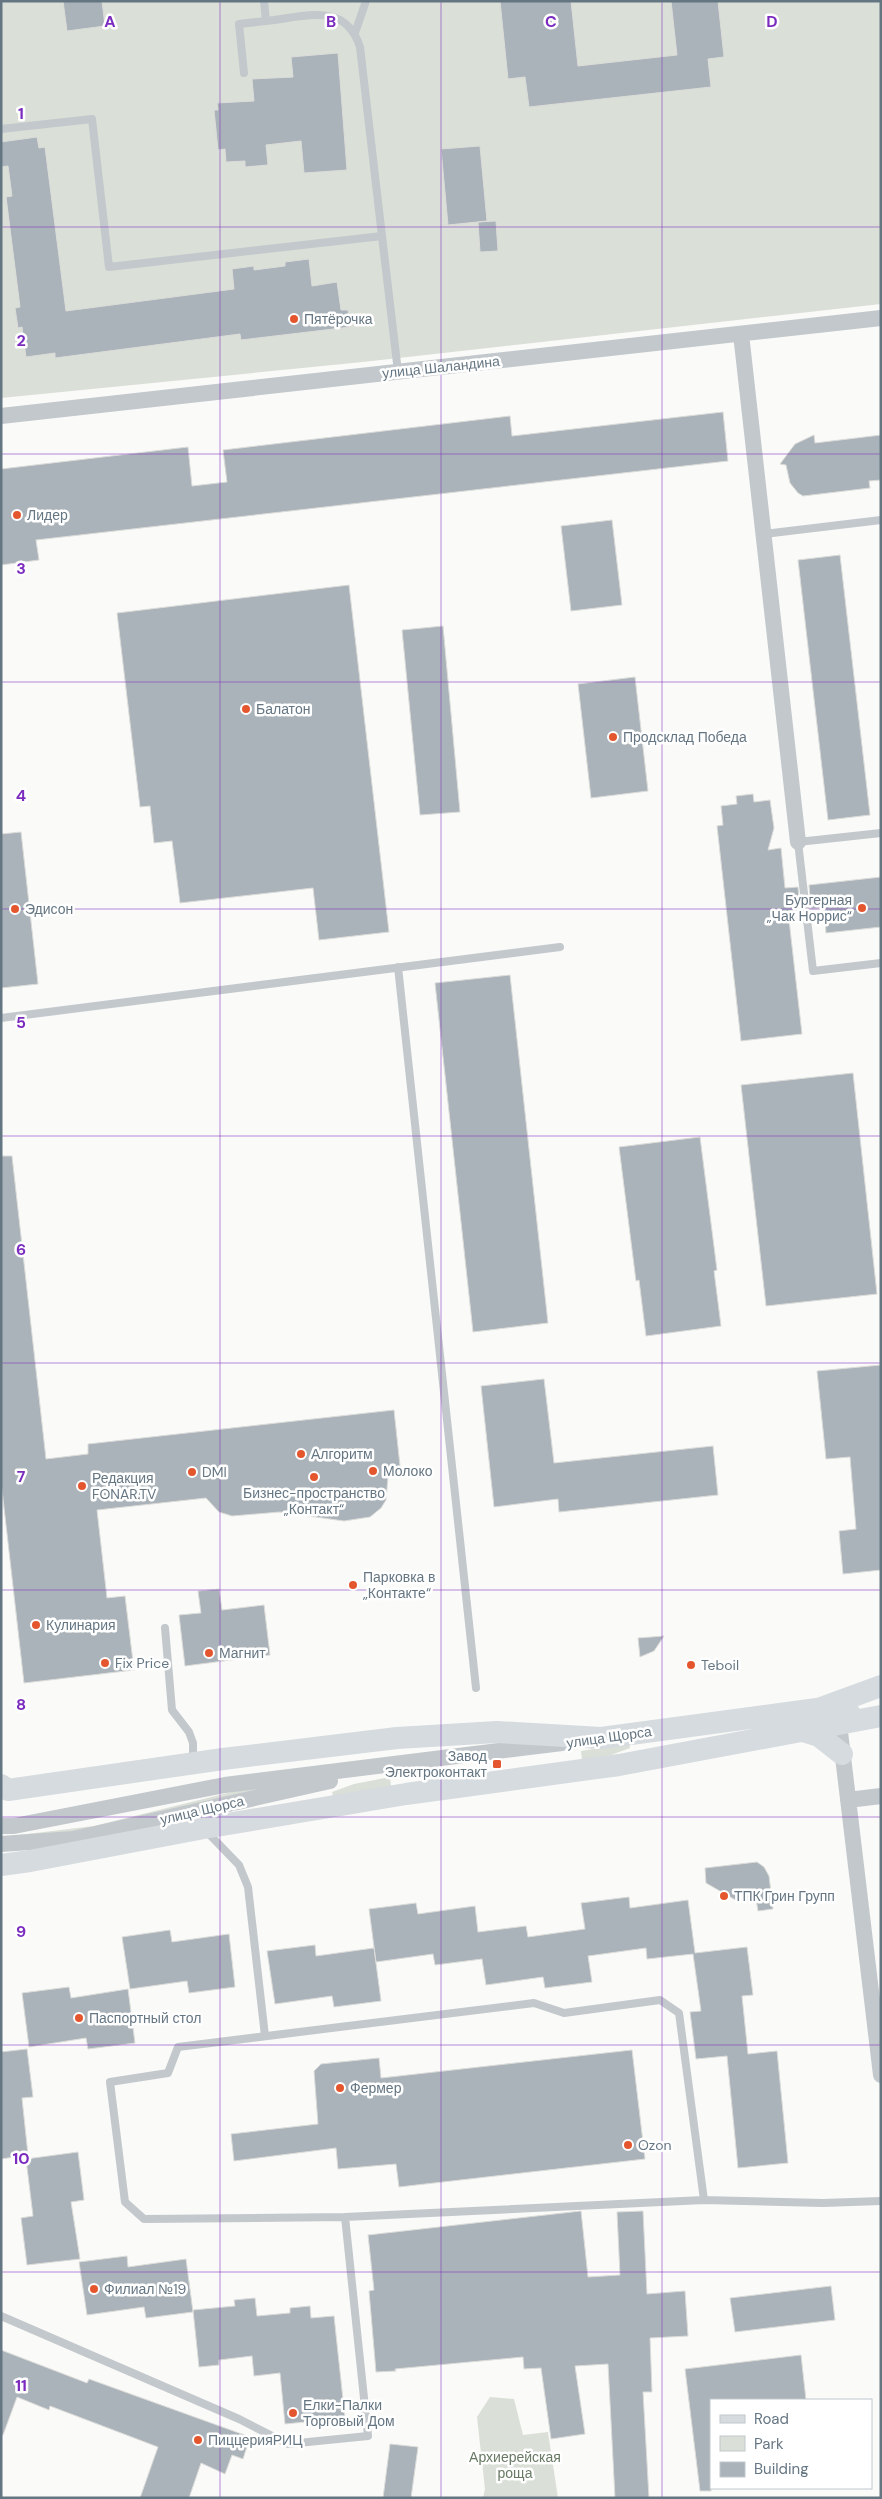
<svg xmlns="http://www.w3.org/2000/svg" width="882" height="2499" viewBox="0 0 882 2499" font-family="'DM Sans',sans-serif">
<rect width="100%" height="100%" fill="#fafaf8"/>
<path fill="#dadfd7" d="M1,1H881V304L363,362L1,398Z
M629,1743L630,1748L611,1755L582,1761L581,1751Z
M320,1777L58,1835L2,1837L94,1826L260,1785Z
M390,1777L391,1787L333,1796L332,1792L354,1784Z
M490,2397L514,2399L523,2435L548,2432L558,2498H483L485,2489L477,2417Z"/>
<path fill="#aab3b9" stroke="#dcdcda" d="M63,1H102L105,26L67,31Z
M500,1H571L578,66L677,55L671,1H718L724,57L708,59L711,87L529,107L525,77L508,79Z
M338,53L347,170L304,173L301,141L266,145L268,165L245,167V161L226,162L225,149L218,150L214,110H218L217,103L254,101L252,79L293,77L291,57Z
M37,137L39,148L45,147L66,311L234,289L232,269L254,266V270L285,266V262L309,259L312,286L337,282L341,310H348L350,327L241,340L240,334L55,358V353L26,357L22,327L18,328L15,308L20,307L6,197L12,196L8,166L1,167V142Z
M480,146L487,221L448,225L441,149Z
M496,221L498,251L480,252L478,222Z
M723,412L728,461L36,540L39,560L1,565V469L188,447L192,486L227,482L223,450L510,416L512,436Z
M814,435L815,443L881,435V480L869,481L870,488L803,496L798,493L790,483L786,465L780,464L795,444Z
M612,520L622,605L571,611L561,526Z
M840,555L870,815L828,820L798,560Z
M349,585L389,932L319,940L313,888L180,903L172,841L154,843L150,806L140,807L117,613Z
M443,626L460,812L420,815L402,630Z
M635,677L648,791L591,798L578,684Z
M753,794L754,802L770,800L774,828L768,850L781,848L785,888L798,887L800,910L788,911L802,1034L741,1041L717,826L723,825L721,806L737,804L736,796Z
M21,832L38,984L1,988V834Z
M881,877V927L826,933L824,908L811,909L809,885Z
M510,975L548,1323L473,1332L435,983Z
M853,1073L877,1294L766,1306L741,1085Z
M700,1137L717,1270L714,1271L721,1326L646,1336L639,1280L636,1281L619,1147Z
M1,1156H12L46,1459L88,1454V1444L394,1410L401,1475L388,1477L386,1500L381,1508L370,1517L344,1521L280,1512L232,1516L219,1512L206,1498L97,1510L107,1598L125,1596L134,1670L24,1683L1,1481Z
M881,1365V1570L843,1574L839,1531L856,1529L850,1457L826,1459L817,1371Z
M544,1379L554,1463L713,1446L718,1495L559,1512L558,1499L494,1507L481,1386Z
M219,1589L222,1610L264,1605L270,1655L185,1666L179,1615L201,1613L198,1591Z
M664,1636L654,1651L640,1657L638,1638Z
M757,1862L764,1867L769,1876L773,1909L758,1911L756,1899L739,1902L706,1883L705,1868Z
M629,1897L630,1908L688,1900L695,1953L747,1947L753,1995L742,1996L748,2054L777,2051L788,2163L738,2168L727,2056L696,2059L690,2012L701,2011L693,1954L647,1959L646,1948L588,1956L592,1982L545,1988L543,1977L486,1985L482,1959L435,1965L433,1954L376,1962L369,1909L416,1903L418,1914L475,1906L478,1932L526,1926L528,1937L585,1929L581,1903Z
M170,1930L172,1942L229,1934L235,1987L189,1993L187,1981L130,1989L122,1937Z
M315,1945L316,1956L374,1948L381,2001L334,2007L332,1996L275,2004L267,1951Z
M69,1987L71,1998L128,1989L135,2043L88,2049L86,2038L29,2047L22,1993Z
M27,2049L33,2097L22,2098L28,2155L1,2159V2052Z
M632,2050L645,2159L399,2187L396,2164L338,2169L336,2148L234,2161L231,2134L318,2124L314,2071L321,2064L379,2058L381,2078Z
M78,2152L84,2200L71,2202L80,2259L27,2265L21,2218L33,2216L26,2159Z
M581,2211L588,2277L620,2275L617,2212L643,2211L647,2294L685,2291L688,2336L650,2338L652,2392H643L649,2498H615L608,2364L575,2366L585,2434L551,2439L541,2368L524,2369L523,2357L395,2369L396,2371L376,2372L369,2291L374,2290L368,2235Z
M127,2256L128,2267L186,2259L193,2312L146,2318L144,2307L87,2315L79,2262Z
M831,2286L835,2320L735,2332L730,2298Z
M255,2298L257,2316L290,2313V2308L310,2306L311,2318L334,2316L345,2418L285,2424L280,2373L254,2376L252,2356L219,2360V2365L199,2367L193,2310L235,2306L234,2300Z
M1,2350L87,2383L89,2379L250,2437L243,2459L232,2455L225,2474L201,2463L189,2498H140L158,2447L50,2406L49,2410L17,2397L3,2435H1Z
M801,2355L806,2400H711V2491H700L685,2369Z
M390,2444L418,2447L411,2498H383Z"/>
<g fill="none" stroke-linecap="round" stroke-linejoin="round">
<path stroke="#c3c8cc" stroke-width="8" d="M355,33L366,1
M244,73L239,24L266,21
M1,129L92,119L109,267L382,236L360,47C345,1 305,17 266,21L264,1
M382,236L398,372
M764,534L881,520
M881,833L798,842L813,971L881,963
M398,967L476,1688
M1,1018L560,947
M165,1628L172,1710L189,1732L193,1743V1754L190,1761
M207,1832L239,1865L248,1887L265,2036
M345,2217L144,2219L125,2202L110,2082L168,2073L178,2047L534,2003L564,2013L660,2000L679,2013L704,2200
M1,2316L239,2419L288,2444L368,2436L345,2217L704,2200L823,2203L881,2201"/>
<path stroke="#c3c8cc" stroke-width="16" d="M741,334L798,842
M1,416L881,318
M838,1715L881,2075
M848,1800L881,1796
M1,1826H14L225,1785L562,1743
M1,1844L73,1839L330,1781"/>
<path stroke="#d6dbdf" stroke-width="22" d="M818,1709L881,1686
M800,1730L819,1736L842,1754
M1,1785L8,1790L223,1759L397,1738L497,1732L601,1738L817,1709L850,1714
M1,1865L30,1861L204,1828L406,1794L619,1765L881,1716"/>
</g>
<path fill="none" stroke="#7b2cbf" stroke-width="1" stroke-opacity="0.55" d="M220,1V2498M441,1V2498M662,1V2498M1,227H881M1,454H881M1,682H881M1,909H881M1,1136H881M1,1363H881M1,1590H881M1,1817H881M1,2045H881M1,2272H881"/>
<g fill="#e4572e" stroke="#fff" stroke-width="2">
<circle cx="294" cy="319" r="5"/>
<circle cx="17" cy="515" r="5"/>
<circle cx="246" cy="709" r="5"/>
<circle cx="613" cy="737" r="5"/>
<circle cx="862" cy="908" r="5"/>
<circle cx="15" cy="909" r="5"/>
<circle cx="301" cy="1454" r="5"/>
<circle cx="373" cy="1471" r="5"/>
<circle cx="192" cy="1472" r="5"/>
<circle cx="314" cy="1477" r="5"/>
<circle cx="82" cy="1486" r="5"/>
<circle cx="353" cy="1585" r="5"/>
<circle cx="36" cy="1625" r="5"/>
<circle cx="209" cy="1653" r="5"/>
<circle cx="105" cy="1663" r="5"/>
<circle cx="691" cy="1665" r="5"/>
<rect x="492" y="1759" width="10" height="10" rx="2.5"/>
<circle cx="724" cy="1896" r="5"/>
<circle cx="79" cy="2018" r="5"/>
<circle cx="340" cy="2088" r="5"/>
<circle cx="628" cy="2145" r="5"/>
<circle cx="94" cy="2289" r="5"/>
<circle cx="293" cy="2413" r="5"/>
<circle cx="198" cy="2440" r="5"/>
</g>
<g text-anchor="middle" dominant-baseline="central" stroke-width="5" stroke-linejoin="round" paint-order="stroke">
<g font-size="14" fill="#657683" stroke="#fff" text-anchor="start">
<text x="304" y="319">Пятёрочка</text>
<text x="27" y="515">Лидер</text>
<text x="256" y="709">Балатон</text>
<text x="623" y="737">Продсклад Победа</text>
<text x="852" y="900" text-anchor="end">Бургерная<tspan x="852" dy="16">„Чак Норрис“</tspan></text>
<text x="25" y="909">Эдисон</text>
<text x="311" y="1454">Алгоритм</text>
<text x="383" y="1471">Молоко</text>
<text x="202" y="1472">DMI</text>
<text x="92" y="1478">Редакция<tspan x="92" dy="16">FONAR.TV</tspan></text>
<text x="314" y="1493" text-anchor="middle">Бизнес-пространство<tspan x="314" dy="16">„Контакт“</tspan></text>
<text x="363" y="1577">Парковка в<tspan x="363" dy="16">„Контакте“</tspan></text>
<text x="46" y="1625">Кулинария</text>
<text x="219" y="1653">Магнит</text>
<text x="115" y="1663">Fix Price</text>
<text x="701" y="1665">Teboil</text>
<text x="487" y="1756" text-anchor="end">Завод<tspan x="487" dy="16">Электроконтакт</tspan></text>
<text x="734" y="1896">ТПК Грин Групп</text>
<text x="89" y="2018">Паспортный стол</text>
<text x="350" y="2088">Фермер</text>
<text x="638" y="2145">Ozon</text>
<text x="104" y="2289">Филиал №19</text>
<text x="303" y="2405">Елки-Палки<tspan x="303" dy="16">Торговый Дом</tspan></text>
<text x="208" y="2440">ПиццерияРИЦ</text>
</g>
<g font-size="14" fill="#657683" stroke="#fff">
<text transform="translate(441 367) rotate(-6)">улица Шаландина</text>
<text transform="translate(609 1737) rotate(-8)">улица Щорса</text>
<text transform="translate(202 1810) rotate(-13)">улица Щорса</text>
</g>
<g font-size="14" fill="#687a64" stroke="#fff">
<text x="515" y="2457">Архиерейская<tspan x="515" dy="16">роща</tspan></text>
</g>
</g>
<g font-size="16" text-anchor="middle" font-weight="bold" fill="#7b2cbf" stroke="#fff" stroke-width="5" stroke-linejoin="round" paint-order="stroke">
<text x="110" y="27">A</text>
<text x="331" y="27">B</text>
<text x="551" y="27">C</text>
<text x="772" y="27">D</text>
<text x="21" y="119">1</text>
<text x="21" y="346">2</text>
<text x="21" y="574">3</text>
<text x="21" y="801">4</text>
<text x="21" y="1028">5</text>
<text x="21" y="1255">6</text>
<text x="21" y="1482">7</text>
<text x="21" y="1710">8</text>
<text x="21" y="1937">9</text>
<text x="21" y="2164">10</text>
<text x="21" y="2391">11</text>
</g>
<rect width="882" height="2499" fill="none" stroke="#657683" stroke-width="5"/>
<rect x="710" y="2399" width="162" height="90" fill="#ffffff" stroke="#c1c8cd"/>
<rect x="720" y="2415" width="25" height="8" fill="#d6dbdf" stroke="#c1c8cd"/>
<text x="754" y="2424" font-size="15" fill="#657683">Road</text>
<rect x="720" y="2436" width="25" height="15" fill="#dadfd7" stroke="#c1c8cd"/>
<text x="754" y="2449" font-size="15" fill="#657683">Park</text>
<rect x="720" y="2462" width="25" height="15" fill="#aab3b9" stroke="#c1c8cd"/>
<text x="754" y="2474" font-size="15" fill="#657683">Building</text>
</svg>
